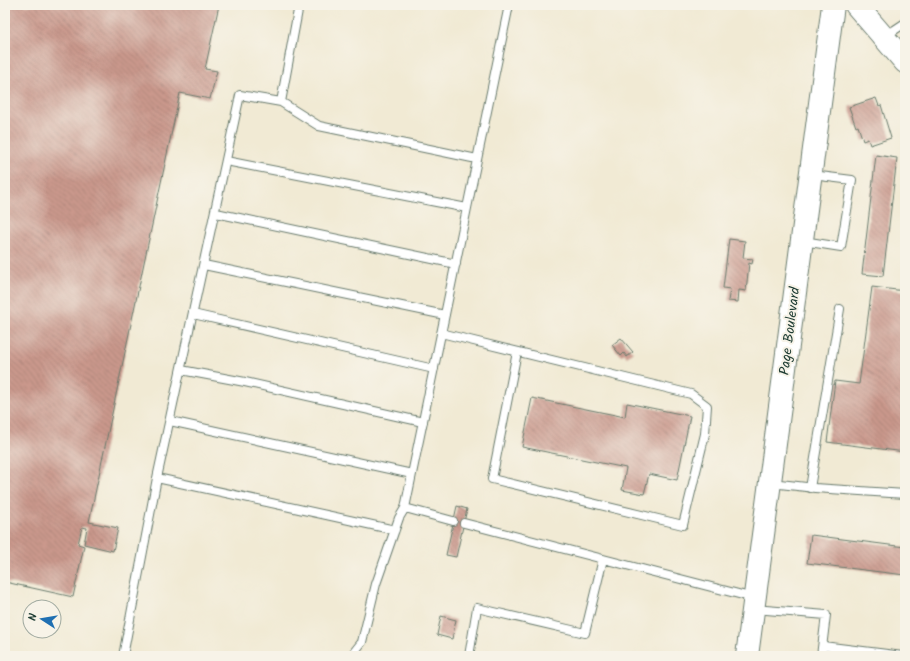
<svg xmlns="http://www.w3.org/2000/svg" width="910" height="661" viewBox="0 0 910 661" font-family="Kalam,sans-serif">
<defs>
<pattern id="building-back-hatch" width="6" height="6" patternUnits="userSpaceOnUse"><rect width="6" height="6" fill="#ca988c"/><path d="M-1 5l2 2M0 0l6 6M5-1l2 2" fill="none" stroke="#a37d73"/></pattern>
</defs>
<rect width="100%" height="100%" fill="#f7f3e8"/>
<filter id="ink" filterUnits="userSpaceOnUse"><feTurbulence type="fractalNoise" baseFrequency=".025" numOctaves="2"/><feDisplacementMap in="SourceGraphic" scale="8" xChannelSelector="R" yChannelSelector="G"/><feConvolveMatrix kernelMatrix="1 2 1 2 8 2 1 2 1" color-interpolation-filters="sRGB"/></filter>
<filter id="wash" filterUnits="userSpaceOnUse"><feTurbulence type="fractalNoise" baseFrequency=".012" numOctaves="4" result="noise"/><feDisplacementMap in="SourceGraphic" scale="16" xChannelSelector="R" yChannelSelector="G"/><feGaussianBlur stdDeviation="0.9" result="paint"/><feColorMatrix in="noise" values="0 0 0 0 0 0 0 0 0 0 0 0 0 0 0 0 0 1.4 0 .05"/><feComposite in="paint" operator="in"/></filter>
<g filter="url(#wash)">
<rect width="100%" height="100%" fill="#f1ead4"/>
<g id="blocks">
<path fill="url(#building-back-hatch)" d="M5,5H219L205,69L217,71L210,99L180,93L89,522L118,528L113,551L84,544L87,528L82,527L78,544L84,546L73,597L5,582Z
M876,98L879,106L881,105L891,138L870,145L868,139L863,141L858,126L856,127L849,107Z
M876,155L897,158L883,276L862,274Z
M729,239L745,241L743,258L753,259L752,264L749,263L746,291L739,290L738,302L728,301L730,289L723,288Z
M872,287L905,291V452L827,442L835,381L859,384Z
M621,338L633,352L627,357L624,353L621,356L612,345Z
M532,398L625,417L627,403L690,416L677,480L649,474L644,494L622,490L626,468L522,447Z
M457,506L467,509L456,557L446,555Z
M811,535L905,547V575L807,563Z
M441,616L456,620L452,639L437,635Z"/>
</g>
</g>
<g filter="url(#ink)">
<use href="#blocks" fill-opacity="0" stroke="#687a6c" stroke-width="1"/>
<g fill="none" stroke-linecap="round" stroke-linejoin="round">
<g stroke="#687a6c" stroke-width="10">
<path id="service" d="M299,5L281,102L240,95L157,478L395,530
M884,37L905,23
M281,102L319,126L477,159
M226,161L467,208
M216,213L456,264
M803,241L841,247L852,180L812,175
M204,265L445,315
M193,314L434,369
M441,333L691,394L707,406L705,434L683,525L492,479L517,352
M181,370L245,382L423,422
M170,421L412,474
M771,483L815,488L905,494
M810,488L840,309
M405,508L509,5
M464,523L754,598
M755,609L826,615L821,656
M823,646L903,656
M123,656L157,478
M351,656L362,642L376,584L399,518L405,508L453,521
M469,656L477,608L585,633L603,559"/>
</g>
<g stroke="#687a6c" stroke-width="24">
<path id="secondary" d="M856,5L905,62"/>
</g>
<g stroke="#687a6c" stroke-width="24">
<path id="primary" d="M747,656L833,5"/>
</g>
<use href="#service" stroke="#fff" stroke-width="8"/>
<use href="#secondary" stroke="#fff" stroke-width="22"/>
<use href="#primary" stroke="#fff" stroke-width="22"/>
</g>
</g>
<g text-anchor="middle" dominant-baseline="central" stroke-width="4" stroke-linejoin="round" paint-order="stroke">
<g font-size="14" fill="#1f3d34" stroke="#f7f3e8">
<text transform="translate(790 331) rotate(-83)">Page Boulevard</text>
</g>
</g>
<rect width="910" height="661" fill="none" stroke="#f7f3e8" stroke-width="20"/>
<g transform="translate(42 619) rotate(282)"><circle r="19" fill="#f7f3e8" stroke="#a1aaa0"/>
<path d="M0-3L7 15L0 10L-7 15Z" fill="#1f6fb2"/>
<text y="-6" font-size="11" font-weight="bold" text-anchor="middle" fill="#1f3d34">N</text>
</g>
</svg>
